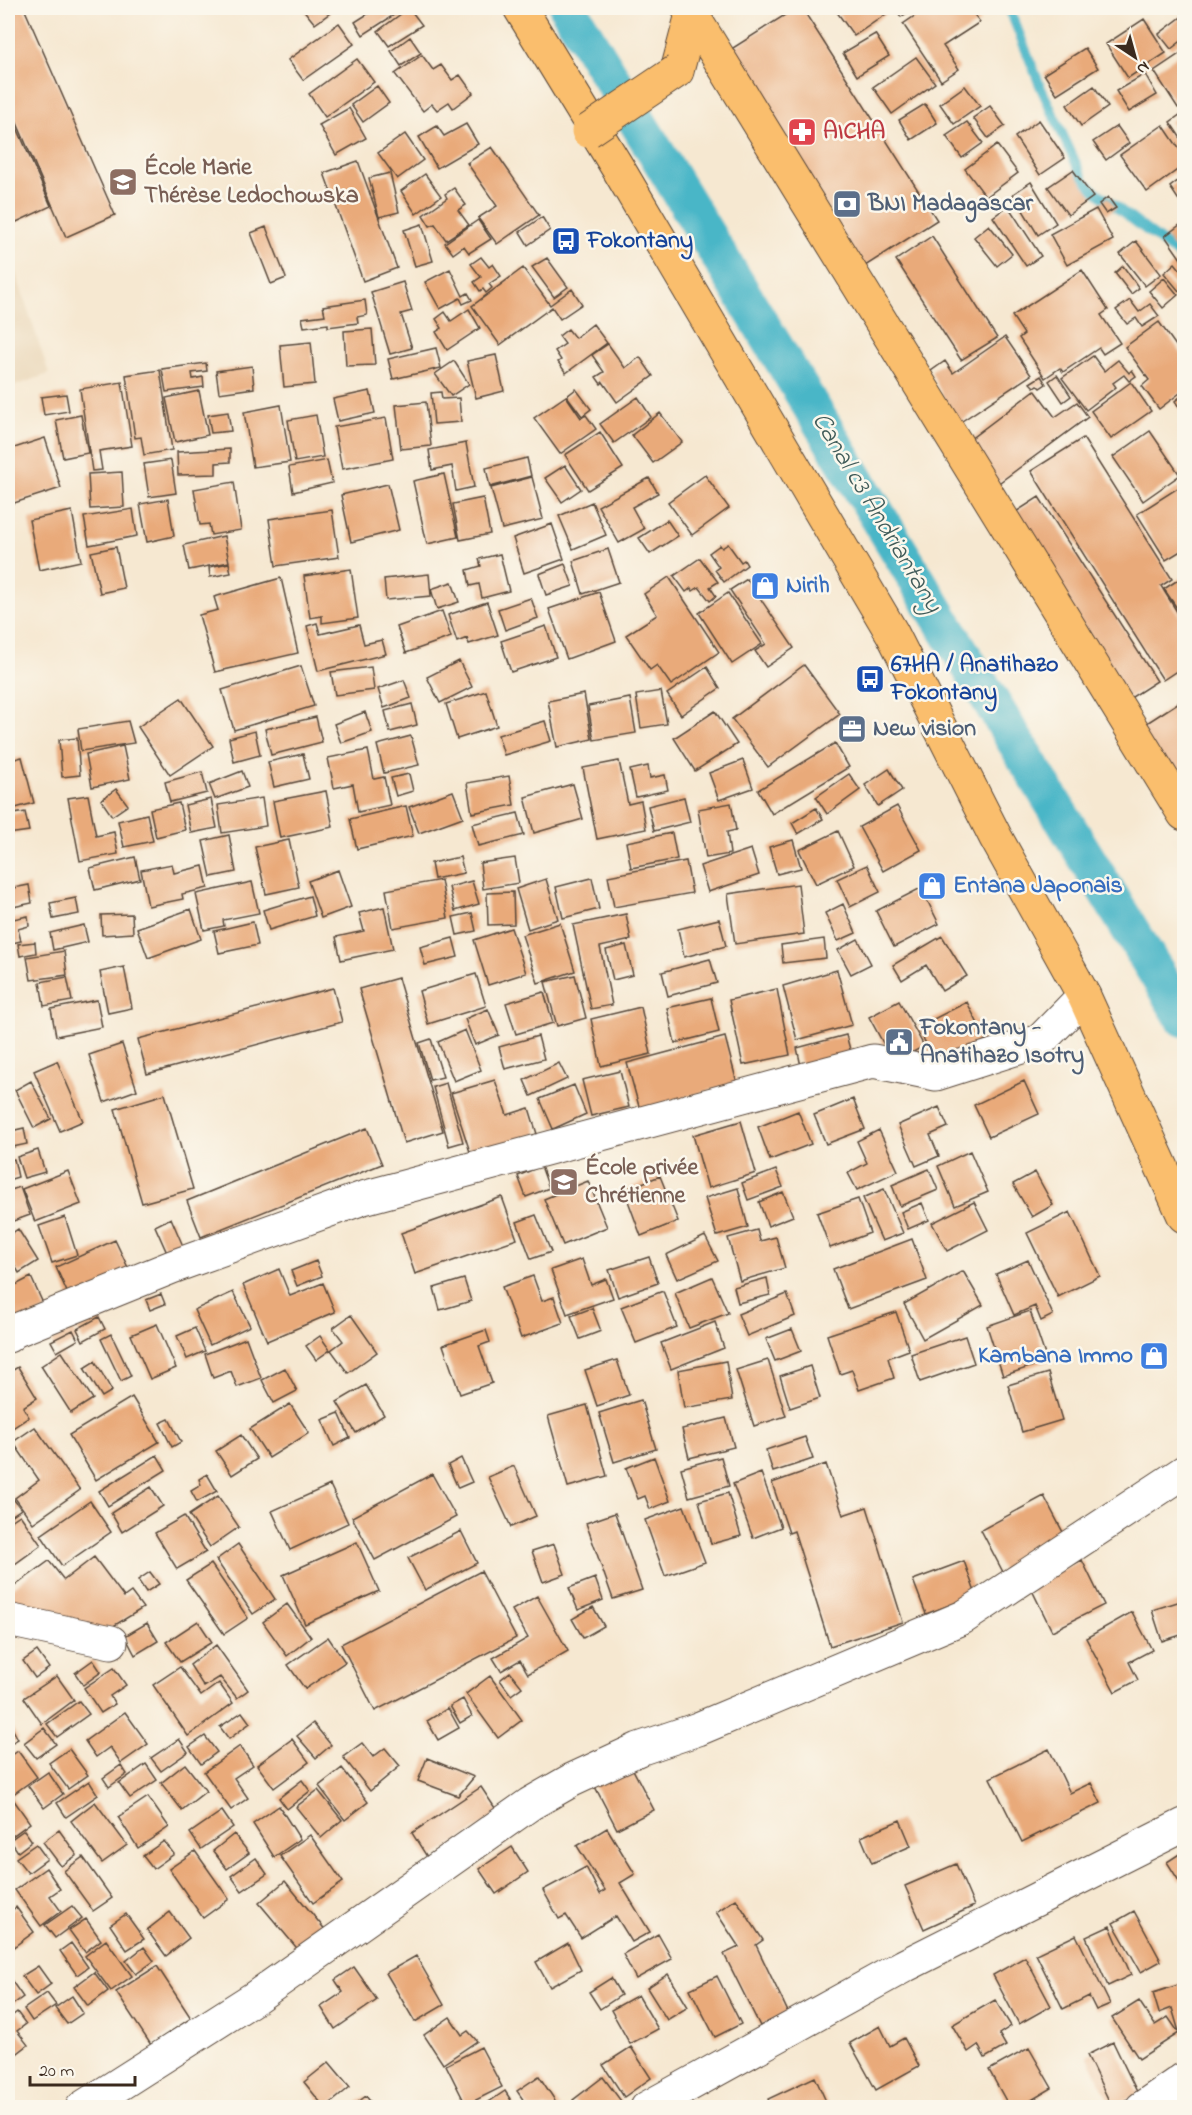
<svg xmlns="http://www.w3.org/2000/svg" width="1192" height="2115" viewBox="0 0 1192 2115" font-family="'Indie Flower',sans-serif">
<rect width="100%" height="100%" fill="#fbf7ec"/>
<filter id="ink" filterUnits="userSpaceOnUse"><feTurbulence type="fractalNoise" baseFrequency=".0167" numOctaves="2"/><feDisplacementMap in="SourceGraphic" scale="12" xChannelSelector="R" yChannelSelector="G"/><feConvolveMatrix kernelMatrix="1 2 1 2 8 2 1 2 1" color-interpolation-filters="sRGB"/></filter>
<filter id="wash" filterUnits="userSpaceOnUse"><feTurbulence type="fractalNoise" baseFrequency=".008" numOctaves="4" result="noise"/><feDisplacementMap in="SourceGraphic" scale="24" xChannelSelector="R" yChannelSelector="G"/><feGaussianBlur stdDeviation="1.35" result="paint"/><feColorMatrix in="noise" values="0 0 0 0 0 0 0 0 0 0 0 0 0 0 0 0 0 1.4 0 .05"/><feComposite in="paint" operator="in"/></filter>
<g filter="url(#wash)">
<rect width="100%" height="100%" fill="#f6e8d1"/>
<path fill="#ebd8ba" d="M8,249L49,374L8,388Z"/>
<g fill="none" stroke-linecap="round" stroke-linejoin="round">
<path stroke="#4ab6c7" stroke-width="10" d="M1009,8L1041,88L1085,183L1184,259"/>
<path stroke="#4ab6c7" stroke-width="38" d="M568,8L1184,1018"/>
</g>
<g id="blocks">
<path fill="#e9aa7a" d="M8,8H24L115,215L66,237L8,102Z
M302,8H330L327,9L330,13L315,24Z
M377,8H393L397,13L363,35L355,22Z
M409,8L422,25L389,46L378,31Z
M796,8H802L937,220L862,268L725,53Z
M834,8H914L901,17L895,8L854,36Z
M942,8H969L980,22L943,46L959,69L941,81L903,24L925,9L930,16Z
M1184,15V39L1171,49L1159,34Z
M1144,19L1166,53L1128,78L1106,44Z
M339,23L354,44L303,80L288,60Z
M875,34L889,56L857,76L843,53Z
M410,37L421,53L401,66L391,51Z
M1085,48L1098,68L1057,94L1044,74Z
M1184,51V104L1178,108L1154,71Z
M422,55L433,70L441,65L452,80L460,75L473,93L453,108L449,102L437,110L432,104L423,111L395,74Z
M916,57L935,83L892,114L873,87Z
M357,59L374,82L325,117L309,94Z
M1145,74L1157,95L1129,112L1116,91Z
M377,86L389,103L363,122L351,105Z
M965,86L980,106L954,124L940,104Z
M1094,86L1108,107L1081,126L1067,105Z
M925,104L937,123L911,140L899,120Z
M990,106L1005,126L988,138L973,118Z
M8,107L51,206L8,226Z
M349,108L366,138L336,155L319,125Z
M1184,112V143L1170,122Z
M1039,120L1065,158L1040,175L1015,137Z
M967,122L983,143L962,158L946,136Z
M466,124L478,144L437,168L419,137L437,126L444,136Z
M1163,125L1184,156V165L1147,192L1120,155Z
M1117,126L1129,143L1106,160L1093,142Z
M405,134L423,160L397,179L378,153Z
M997,145L1018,173L986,197L965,169Z
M492,147L539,215L497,244L478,218L497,206L467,163Z
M358,161L397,268L363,281L324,173Z
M1073,170L1093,197L1068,215L1048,187Z
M390,173L399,212L379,217L369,178Z
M425,174L441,196L416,214L401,191Z
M1184,176V208L1170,187Z
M1031,182L1056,223L1038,235L1013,194Z
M454,188L466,205L458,210L469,225L446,240L435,224L430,226L423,215L447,198L445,194Z
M1108,197L1116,208L1106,214L1099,204Z
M1008,206L1041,256L1026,266L993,217Z
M1096,209L1113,240L1067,265L1050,234Z
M542,217L550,230L528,245L520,232Z
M478,220L491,239L469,253L464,246L453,254L445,243Z
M1184,222V256L1181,259L1165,236Z
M422,224L433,261L415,266L404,230Z
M989,225L1012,254L997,266L974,237Z
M266,227L286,278L271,284L251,233Z
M932,236L997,338L961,360L896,260Z
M1136,241L1161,274L1145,286L1120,254Z
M481,257L489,267L493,264L501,276L489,284L492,288L486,293L483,289L480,291L474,282L481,277L471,264Z
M547,258L568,287L554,297L532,267Z
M1175,263L1184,274V297L1164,273Z
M1123,266L1139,288L1131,294L1115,273Z
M523,268L550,305L572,289L582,304L560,319L552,307L500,345L472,306Z
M450,269L463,296L468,293L472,300L463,304L460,298L440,309L425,282Z
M1082,270L1108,310L1101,315L1120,343L1103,354L1099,348L1063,372L1060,368L1045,378L1019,338L1024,334L1012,316Z
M1164,278L1178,295L1163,308L1149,291Z
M403,282L412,311L401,314L412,348L390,354L371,292Z
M365,300L367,315L357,317L358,323L328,327V324L304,327L302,318L325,315L323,306Z
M1130,300L1139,312L1150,304L1159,316L1142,327L1136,318L1127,324L1116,310Z
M469,309L480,328L447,350L436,332L442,328L436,319L445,312L451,321Z
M1159,322L1184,357V390L1159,409L1142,386L1149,380L1125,347Z
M593,324L607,343L566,373L558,362L561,360L555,351L565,344L559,336L568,329L575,338Z
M372,329L375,365L346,366L344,331Z
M1005,337L1031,375L956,425L931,371L945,361L953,373Z
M311,342L315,384L284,387L280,345Z
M608,344L625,368L640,357L653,376L617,402L603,382L601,384L596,377L604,372L592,355Z
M436,348L441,368L393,379L388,359Z
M496,355L504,391L476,398L467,361Z
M1093,356L1104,371L1118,360L1129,373L1132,370L1136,376L1129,381L1124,375L1113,383L1116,387L1086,410L1062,378Z
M454,361L469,384L451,396L435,374Z
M206,363L207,371L192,373L193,379L203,377L204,387L166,392L162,369Z
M252,366L254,388L219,393L216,371Z
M160,370L172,450L144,455L141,437L135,438L126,375Z
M1057,375L1071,396L1063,402L1049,381Z
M1041,376L1046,384L1040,388L1037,385L1034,387L1030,383Z
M122,382L132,446L99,451L102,470L92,471L80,389Z
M1131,382L1151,411L1111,439L1091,411Z
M576,389L591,409L582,416L567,396Z
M1035,390L1055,417L1077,402L1088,417L996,485L965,443Z
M199,391L208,435L175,442L166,398Z
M370,391L375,413L338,421L333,399Z
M441,392L442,399L459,398L461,422L434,424L431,393Z
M66,394L69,411L44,415L41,397Z
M1184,394V415L1175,401Z
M566,396L581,418L586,415L596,429L560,454L534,418Z
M638,397L651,417L614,443L600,424Z
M426,402L431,446L401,449L396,405Z
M281,405L290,462L253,467L244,412Z
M228,412L231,431L211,433L208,415Z
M660,413L682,442L653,463L632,435Z
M81,415L88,453L63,458L56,420Z
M316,415L323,457L295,462L288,420Z
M386,418L393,459L342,469L334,427Z
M1150,431L1180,475L1143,501L1113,457Z
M600,432L623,468L588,490L565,455Z
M45,438L61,488L8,505V450Z
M1083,438L1172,579L1161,586L1184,623V666L1163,680L1031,471Z
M466,443L474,487L456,491L452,466L432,470L429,450Z
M230,449V462L216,463V474L178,475L177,452Z
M527,458L531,476L490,487L486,468Z
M171,460L176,493L149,497L144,464Z
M327,460L332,483L293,492L289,467Z
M565,465L581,489L562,502L545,478Z
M122,472L124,507L90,509L88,474Z
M444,474L458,537L427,544L413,481Z
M705,475L729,508L692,535L668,502Z
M532,477L543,519L502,529L491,488Z
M649,478L658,493L632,507L644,529L619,543L598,506Z
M234,482L241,530L211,535L209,524L200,525L194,489Z
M388,484L399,530L351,542L341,495Z
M1184,484V549L1166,560L1137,514Z
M1039,497L1157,681L1129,699L1011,515Z
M483,498L490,534L460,540L453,504Z
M168,499L174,536L147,542L140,504Z
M592,502L606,535L573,549L559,516Z
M133,509L137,536L89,545L84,517Z
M332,510L339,557L276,566L269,519Z
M72,511L81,561L39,570L29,520Z
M667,520L678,536L650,554L639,538Z
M552,524L564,559L524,573L513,538Z
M224,536L229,562L189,570L184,545Z
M728,544L741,562L744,560L747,565L724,582L715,570L719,567L709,553L720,545L722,548Z
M116,547L124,588L100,593L91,552Z
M608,549L619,582L583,594L573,561Z
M500,554L509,591L482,598L479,584L470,586L467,570L481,566L479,559Z
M700,558L718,582L710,587L716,596L710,601L699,587L693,591L691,588L686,592L674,576Z
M229,563L231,573L210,577L209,567Z
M565,564L573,586L546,595L539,574Z
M351,569L358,618L322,623V616L310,618L304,576Z
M429,574L431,596L386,600L384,579Z
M1184,576V616L1183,617L1164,589Z
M669,577L719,652L671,685L657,665L650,670L626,635L657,615L644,594Z
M281,578L298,653L215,672L199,615L218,610L214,597Z
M747,579L794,648L766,667L755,651L766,644L730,590Z
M452,582L459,602L437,609L431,589Z
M599,592L616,641L567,659L549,609Z
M728,593L762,644L732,664L699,613Z
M531,598L538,618L505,630L498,609Z
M487,602L498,635L469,644L467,638L457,642L448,615Z
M442,611L451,637L406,653L397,627Z
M317,623L320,634L359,625L364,644L382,640L386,654L318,671L307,626Z
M546,626L556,657L511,672L501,641Z
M459,661L472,687L440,703L427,677Z
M804,665L840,714L768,767L732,719Z
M301,666L314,706L234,730L222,690Z
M371,667L374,690L335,695L331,672Z
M707,667L720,688L681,715L667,694Z
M404,680L411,698L384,708L378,689Z
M486,691L497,726L457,739L446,704Z
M661,691L667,724L641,728L636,695Z
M584,694L592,739L557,747L548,701Z
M181,698L213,746L170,775L138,727Z
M630,698L636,733L594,740L588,706Z
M1184,699V800L1139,728Z
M412,704L417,725L390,732L385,711Z
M715,711L737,744L695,771L674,738Z
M365,712L372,732L341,743L334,724Z
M316,717L322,742L271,755L265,729Z
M128,721L134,743L81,751L78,729Z
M545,721L551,741L504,755L498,735Z
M255,731L260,755L234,762L229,738Z
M411,736L419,765L384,773L377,745Z
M77,738L80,775L62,777L59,740Z
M835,743L849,767L772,814L758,790Z
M123,746L130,779L92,787L86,754Z
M368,750L374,779L384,777L390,805L358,812L353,784L334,788L328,758Z
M303,754L309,779L274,787L268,762Z
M22,757L34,803L8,810V761Z
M743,760L753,788L719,800L709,773Z
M619,761L628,804L641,801L646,829L597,839L583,768Z
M648,766L650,778L665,775L668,790L636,797L630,770Z
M889,769L902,790L878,806L865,785Z
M242,771L248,787L215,799L209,784Z
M202,772L207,793L170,802L165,782Z
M409,774L413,791L396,796L391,778Z
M849,774L860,790L827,814L816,797Z
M509,776L514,805L472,813L467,783Z
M573,784L583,819L534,833L525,797Z
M116,789L128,805L112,816L101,800Z
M326,791L333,827L280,838L273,801Z
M453,791L463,817L419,833L409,807Z
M88,795L96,836L114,832L118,854L80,861L68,798Z
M684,797L690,822L654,831L648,806Z
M262,798L266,826L222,833L218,805Z
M211,799L217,828L191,833L185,805Z
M179,803L185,830L156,837L150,809Z
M731,803L736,830L727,832L730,854L706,858L698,809Z
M406,806L413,836L357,849L350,819Z
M897,806L921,850L883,871L859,827Z
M816,808L823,819L798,834L792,823Z
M25,812L29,831L8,834V815Z
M518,813L524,835L478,846L472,824Z
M147,814L153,841L124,847L118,821Z
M838,831L854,866L816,884L799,850Z
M672,833L677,859L631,868L626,842Z
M229,835L236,872L211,877L203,841Z
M289,840L299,887L266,894L255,847Z
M793,840L801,868L777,874L769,847Z
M751,849L759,875L708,892L700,866Z
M135,857L140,879L95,890L90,868Z
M460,857L464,873L434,879L431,863Z
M515,858L519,883L483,889L480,863Z
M686,861L692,893L614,907L608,876Z
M172,864L174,873L203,866L208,888L182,894L183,899L148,906L141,870Z
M867,865L880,892L850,907L837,879Z
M338,870L351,907L321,918L308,881Z
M592,878L599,909L563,918L556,887Z
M546,879L558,919L528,929L516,889Z
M441,880L448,918L393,928L386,890Z
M472,881L479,904L455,911L449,887Z
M252,882L259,913L223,920L224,926L204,930L196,894Z
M798,884L804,934L735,944L728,894Z
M29,885L32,903L8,908V889Z
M921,888L939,924L894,947L876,911Z
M513,892L514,924L488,925L487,893Z
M310,896L315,916L269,930L263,910Z
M76,898L79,914L53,919L50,903Z
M843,904L856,933L838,941L825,913Z
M384,907L393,949L341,960L336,937L364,931L359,913Z
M191,909L201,939L148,958L137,928Z
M472,913L476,931L457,935L453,917Z
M132,914L133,933L102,935L101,915Z
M626,914L631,940L600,947L612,1005L591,1009L573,925Z
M28,916L29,926L18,929L21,941L8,944V920Z
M719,919L726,946L684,957L678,929Z
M253,922L258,945L219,953L214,931Z
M560,923L575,971L538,983L522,935Z
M84,925L88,942L53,950L50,933Z
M511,928L526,973L488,985L474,940Z
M942,936L967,976L942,991L926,965L902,980L893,965Z
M453,938L458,957L425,965L420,947Z
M824,939L826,958L783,963L781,945Z
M858,939L871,964L851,974L838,950Z
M35,942L36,953L20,956L18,944Z
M626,945L633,975L613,980L606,950Z
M64,951L67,975L31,980L27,957Z
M710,959L717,983L668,996L662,972Z
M124,967L132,1008L108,1013L100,972Z
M837,970L852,1025L797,1040L783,986Z
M476,974L486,1006L428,1024L419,991Z
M575,975L586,1018L557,1026L545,982Z
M67,977L72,1001L44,1006L40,982Z
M398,978L443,1131L404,1143L359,989Z
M333,988L342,1022L147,1074L138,1039Z
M777,989L790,1055L743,1065L729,1000Z
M544,992L553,1023L516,1034L506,1003Z
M711,998L719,1032L675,1043L667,1008Z
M97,1000L102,1027L56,1036L51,1009Z
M899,1001L924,1046L894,1063L869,1017Z
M967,1002L986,1040L936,1065L918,1027Z
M641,1007L651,1054L601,1066L591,1019Z
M488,1009L499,1035L475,1045L465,1019Z
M465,1030L481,1070L454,1081L438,1042Z
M846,1035L851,1053L801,1066L797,1048Z
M538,1036L544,1059L505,1069L499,1047Z
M725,1037L737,1083L640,1110L627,1063Z
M431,1039L443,1077L430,1080L419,1043Z
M122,1044L137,1090L104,1102L89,1055Z
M57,1061L83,1121L60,1131L34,1071Z
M559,1063L567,1079L531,1096L524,1080Z
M620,1071L629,1107L591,1116L582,1080Z
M495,1080L507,1115L529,1108L537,1134L471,1155L451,1093Z
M31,1081L51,1119L34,1128L15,1090Z
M1024,1081L1039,1114L989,1137L974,1105Z
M446,1083L463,1142L449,1146L433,1087Z
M574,1085L586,1114L553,1129L540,1099Z
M165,1094L193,1189L142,1203L115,1109Z
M853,1099L865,1129L826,1144L814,1115Z
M939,1107L948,1127L930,1135L939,1156L916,1166L898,1125Z
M798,1111L811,1144L770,1160L758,1127Z
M9,1120L11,1131L24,1128L27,1144L8,1148Z
M741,1121L756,1173L708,1188L693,1135Z
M367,1128L382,1164L201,1237L187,1201Z
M879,1130L898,1171L857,1190L848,1173L867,1163L857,1141Z
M38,1150L45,1172L24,1178L17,1157Z
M970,1151L988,1192L955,1206L938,1166Z
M14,1159L18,1177L8,1180V1160Z
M541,1166L549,1188L526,1197L518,1176Z
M929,1169L938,1190L900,1206L892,1185Z
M776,1170L783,1187L748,1200L742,1183Z
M68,1171L81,1204L35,1222L22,1189Z
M1035,1172L1053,1205L1032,1217L1013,1184Z
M660,1176L678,1221L641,1236L624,1190Z
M588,1181L607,1227L563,1245L544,1199Z
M20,1187L30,1215L8,1223V1191Z
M738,1188L748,1227L717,1236L705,1198Z
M884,1189L903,1233L882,1241L863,1198Z
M783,1192L793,1216L768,1226L759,1202Z
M502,1197L517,1239L415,1274L401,1233Z
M858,1199L870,1233L830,1248L817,1213Z
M974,1202L988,1230L947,1251L932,1223Z
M922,1203L929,1220L908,1229L901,1212Z
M1070,1212L1100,1276L1058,1297L1027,1233Z
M536,1215L551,1252L531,1259L517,1222Z
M65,1217L77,1255L52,1263L39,1226Z
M171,1218L183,1246L167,1253L155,1226Z
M18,1229L38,1261L19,1273L8,1254V1236Z
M757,1230L760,1241L776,1237L785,1268L740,1281L728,1238Z
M705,1236L718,1261L677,1279L666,1255Z
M912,1239L927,1280L848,1309L833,1269Z
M115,1240L131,1274L71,1301L56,1267Z
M649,1257L658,1283L618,1297L609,1270Z
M582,1259L591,1285L606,1279L613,1298L567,1314L551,1270Z
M1028,1260L1053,1315L1041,1321L1035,1306L1014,1315L996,1274Z
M316,1261L322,1276L297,1286L291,1271Z
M279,1269L290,1296L323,1283L335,1312L267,1341L243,1285Z
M963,1271L983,1305L923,1339L904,1304Z
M533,1276L542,1301L554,1297L563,1323L521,1338L502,1287Z
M31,1277L46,1310L8,1328V1283L10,1288Z
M712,1277L728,1313L689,1328L675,1293Z
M767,1278L770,1295L738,1303L734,1287Z
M464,1279L471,1301L440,1310L434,1288Z
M663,1291L677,1327L636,1343L621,1307Z
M233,1292L250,1326L210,1345L194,1310Z
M161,1294L165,1304L150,1310L146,1300Z
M787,1294L795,1316L747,1336L738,1314Z
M592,1308L601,1331L580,1339L571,1316Z
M1030,1311L1047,1361L1003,1376L987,1326Z
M896,1312L909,1350L888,1358L894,1378L859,1390L852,1370L840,1374L827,1335Z
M351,1315L377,1352L348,1373L331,1350L343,1341L333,1328Z
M99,1317L105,1329L83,1341L77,1329Z
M715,1322L724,1348L671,1369L661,1343Z
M157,1324L176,1368L150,1379L131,1335Z
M195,1328L205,1351L187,1359L177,1336Z
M792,1329L801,1351L775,1361L766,1339Z
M73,1330L78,1340L57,1352L51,1341Z
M486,1330L490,1342L479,1346L492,1383L460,1394L443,1345Z
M111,1334L131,1376L121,1381L101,1339Z
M320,1336L330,1350L316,1360L306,1346Z
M965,1336L974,1363L920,1382L911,1354Z
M246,1338L261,1378L237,1387L231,1371L213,1378L205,1354Z
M62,1352L93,1399L71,1413L41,1366Z
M617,1360L629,1395L597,1406L585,1370Z
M768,1360L786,1416L754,1426L736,1370Z
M95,1361L112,1391L102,1397L84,1368Z
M726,1361L732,1400L684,1408L678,1370Z
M810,1366L820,1398L790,1408L780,1376Z
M18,1367L37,1398L23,1407L29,1417L8,1431V1373Z
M285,1368L297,1391L274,1403L262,1380Z
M1048,1373L1062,1420L1022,1432L1008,1385Z
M366,1385L384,1415L356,1433L337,1402Z
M132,1397L159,1442L96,1480L69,1435Z
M641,1400L656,1449L614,1462L599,1413Z
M290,1404L309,1433L269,1458L250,1429Z
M587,1405L607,1476L568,1487L548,1416Z
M339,1413L350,1438L334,1446L322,1420Z
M726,1418L734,1447L689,1458L682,1429Z
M169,1419L181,1442L172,1447L160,1423Z
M35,1427L80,1490L33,1523L15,1498L39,1480L13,1442Z
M241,1435L257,1459L232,1475L216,1451Z
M805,1437L813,1459L773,1472L766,1450Z
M157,1455L166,1470L108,1506L99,1491Z
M654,1457L670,1501L650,1509L645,1496L638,1499L626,1468Z
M721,1457L729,1486L689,1497L681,1468Z
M461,1458L472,1482L458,1488L448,1465Z
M826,1464L843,1515L867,1507L903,1622L830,1646L794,1531L789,1533L772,1483Z
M514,1466L536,1516L511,1527L488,1477Z
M761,1473L781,1527L753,1538L733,1484Z
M207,1474L217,1491L197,1502L191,1491L201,1485L199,1479Z
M432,1474L456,1517L375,1560L352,1517Z
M330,1485L348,1523L290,1550L272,1511Z
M151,1487L163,1506L122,1532L111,1513Z
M8,1492L21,1509L8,1518Z
M728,1493L741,1536L711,1544L699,1501Z
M218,1496L239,1527L210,1547L189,1515Z
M1044,1496L1066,1538L1003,1572L981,1530Z
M90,1501L111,1532L62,1566L41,1535Z
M684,1506L705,1562L665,1576L645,1520Z
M615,1513L642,1590L613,1599L586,1523Z
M20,1515L41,1545L8,1569V1523Z
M184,1516L206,1552L177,1569L155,1533Z
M461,1531L477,1563L425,1590L408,1558Z
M357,1542L379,1591L305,1624L283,1575Z
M238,1544L275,1599L253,1614L216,1560Z
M554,1544L565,1574L543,1582L532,1551Z
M94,1557L124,1597L131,1592L143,1608L102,1633L8,1608V1591L49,1561L64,1580Z
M1082,1560L1104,1605L1052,1631L1030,1586Z
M964,1561L976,1595L926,1614L913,1580Z
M211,1564L248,1618L224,1634L186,1580Z
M481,1571L516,1638L375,1711L341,1644Z
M150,1572L159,1584L146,1592L138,1580Z
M595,1578L603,1600L578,1610L569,1588Z
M537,1596L568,1651L528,1674L520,1660L501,1671L493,1658L528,1638L512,1610Z
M1184,1600V1634L1162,1641L1152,1610Z
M287,1604L311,1637L287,1656L263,1622Z
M593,1607L604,1626L583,1638L572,1619Z
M1132,1612L1152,1650L1129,1662L1138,1680L1115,1692L1086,1638Z
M198,1621L212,1642L180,1662L166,1642Z
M147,1623L158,1641L135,1655L125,1636Z
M328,1637L345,1662L305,1689L288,1665Z
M216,1645L248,1690L237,1698L220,1677L204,1687L190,1665Z
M37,1651L49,1668L35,1678L23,1661Z
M93,1660L101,1672L83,1685L75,1673Z
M180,1667L201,1696L219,1683L233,1703L188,1736L153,1685Z
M114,1668L126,1685L110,1696L115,1704L101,1713L84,1688Z
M510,1672L522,1687L511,1695L500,1680Z
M57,1676L74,1700L42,1724L24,1698Z
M490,1676L522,1720L498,1738L466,1694Z
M463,1699L472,1716L460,1723L450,1706Z
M79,1701L89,1714L57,1737L47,1724Z
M448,1708L459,1728L438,1740L427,1721Z
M125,1712L148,1744L121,1763L110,1747L96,1757L85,1741Z
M242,1712L250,1723L229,1739L220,1727Z
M8,1721L18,1739L8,1745Z
M313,1723L331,1745L316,1758L297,1736Z
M44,1728L56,1744L36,1758L24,1743Z
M205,1736L217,1752L201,1764L189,1747Z
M179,1739L188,1752L161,1771L151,1758Z
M292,1739L309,1762L274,1788L257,1765Z
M362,1743L373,1757L385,1748L400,1766L370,1791L343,1757Z
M240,1746L253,1765L234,1778L248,1798L231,1810L204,1772Z
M69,1749L88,1775L68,1789L49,1763Z
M1049,1749L1070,1793L1091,1783L1101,1803L1022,1842L990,1778Z
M18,1751L37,1777L12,1795L8,1788V1758Z
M427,1758L474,1777L458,1796L418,1781Z
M627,1758L654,1810L617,1829L590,1777Z
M146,1764L157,1780L130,1798L119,1783Z
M185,1764L206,1791L182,1810L161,1783Z
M121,1765L127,1774L109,1787L103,1778Z
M342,1768L368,1802L345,1820L319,1786Z
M48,1772L63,1794L44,1808L28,1786Z
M302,1780L310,1791L287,1809L279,1798Z
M89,1781L98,1795L66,1817L57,1803Z
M481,1787L499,1814L429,1860L412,1833Z
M318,1790L342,1820L321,1838L296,1807Z
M8,1792L30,1823L8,1839Z
M148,1797L169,1827L138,1848L118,1817Z
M95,1802L127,1845L102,1863L71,1821Z
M279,1806L300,1839L274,1857L253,1824Z
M222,1811L233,1827L201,1849L190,1833Z
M900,1820L911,1846L872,1863L861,1837Z
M607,1828L635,1874L620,1883L650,1932L632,1942L616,1916L581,1938L566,1915L559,1919L543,1890L586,1867L600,1894L605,1890L577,1846Z
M24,1830L32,1841L18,1852L10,1840Z
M59,1830L77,1855L61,1866L43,1842Z
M234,1834L249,1853L227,1869L213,1851Z
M310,1835L343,1882L313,1903L280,1856Z
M164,1841L174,1854L153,1869L143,1856Z
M36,1844L47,1859L28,1873L16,1858Z
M512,1847L528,1872L496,1894L479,1869Z
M195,1851L229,1899L203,1918L169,1869Z
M1184,1851V1877L1179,1881L1167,1862Z
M83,1857L112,1898L93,1911L64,1871Z
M256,1858L267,1874L242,1891L231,1876Z
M956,1864L974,1906L924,1929L905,1886Z
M46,1868L60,1889L50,1896L61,1911L41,1926L15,1890Z
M285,1881L327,1932L301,1953L259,1903Z
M736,1899L763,1940L756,1945L788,2012L760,2026L724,1954L739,1947L716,1912Z
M72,1906L82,1918L55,1938L45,1925Z
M16,1907L34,1932L8,1951V1914Z
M1134,1911L1161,1961L1141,1972L1113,1923Z
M170,1912L189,1938L166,1956L147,1930Z
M126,1914L144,1939L127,1950L110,1925Z
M86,1919L101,1940L85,1952L69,1930Z
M1110,1926L1131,1975L1108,1986L1086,1937Z
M658,1934L672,1959L636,1979L623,1954Z
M1076,1935L1110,2004L1096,2010L1089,1996L1063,2009L1036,1954Z
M106,1940L132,1976L111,1991L85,1956Z
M71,1943L88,1967L77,1975L60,1951Z
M568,1943L581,1970L550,1987L536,1962Z
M144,1947L154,1961L136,1974L126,1961Z
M416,1956L444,2005L415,2022L386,1973Z
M1025,1957L1051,2006L1019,2024L993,1975Z
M38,1966L51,1984L36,1995L22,1976Z
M157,1966L191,2018L151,2045L116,1992Z
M354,1967L377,2000L335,2029L321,2007L343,1992L335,1980Z
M94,1972L108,1991L88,2006L74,1987Z
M668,1974L688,2007L667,2020L647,1988Z
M717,1976L741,2024L715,2037L690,1989Z
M611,1978L621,1995L600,2009L589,1992Z
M11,1980L23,1997L8,2008V1983Z
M1184,1983V2034L1180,2035L1172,2008L1159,2013L1153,1993Z
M47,1993L56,2005L32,2021L24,2009Z
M638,1995L658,2029L630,2044L611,2010Z
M72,1996L83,2013L67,2024L55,2008Z
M995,2000L1011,2026L999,2034L1006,2046L985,2058L978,2045L968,2052L952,2025Z
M1139,2001L1155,2025L1168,2017L1179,2033L1139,2059L1112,2018Z
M17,2012L26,2024L17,2031L28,2045L14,2056L8,2047V2019Z
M450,2017L462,2035L468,2031L477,2041L443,2064L424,2035Z
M880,2026L890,2046L904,2038L919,2066L876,2090L850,2043Z
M1113,2042L1138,2094L1112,2107L1087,2055Z
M481,2047L502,2087L466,2105L446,2065Z
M631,2047L651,2078L624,2097L603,2065Z
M1029,2048L1052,2088L1018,2108H1010L989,2070Z
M329,2062L350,2087L325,2108L304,2082Z
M539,2076L560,2108H529L517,2091Z
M603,2077L621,2101L612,2108H579L573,2100Z
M815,2077L829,2108H772L768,2099Z
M505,2091L516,2108H480Z
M366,2096L375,2108H350Z"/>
</g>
</g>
<g filter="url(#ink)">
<use href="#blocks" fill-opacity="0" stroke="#574639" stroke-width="1.5"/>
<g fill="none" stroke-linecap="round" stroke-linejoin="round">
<g stroke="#574639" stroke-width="35">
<path id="minor" d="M8,1336L14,1331L172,1267L363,1198L873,1061L936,1074L1040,1041L1084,996
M8,1620L111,1642
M82,2108L253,1999L530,1804L572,1780L639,1749L698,1729L964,1617L1184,1472
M647,2108L904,1966L1184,1825
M1142,2108L1184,2079"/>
</g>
<g stroke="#574639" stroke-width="35">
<path id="major" d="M520,8L619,170L892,633L996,838L1084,996L1184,1216
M688,8L1184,814
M677,71L692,14"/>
</g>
<use href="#minor" stroke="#fff" stroke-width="33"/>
<use href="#major" stroke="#fabe6d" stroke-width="33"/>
<g stroke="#574639" stroke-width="35" stroke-linecap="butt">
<path id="major-bridge" d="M588,131L677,71"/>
</g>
<use href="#major-bridge" stroke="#fabe6d" stroke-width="33"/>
</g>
</g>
<defs>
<g id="pharmacy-square" transform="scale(1.5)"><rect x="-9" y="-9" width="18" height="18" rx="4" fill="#e0444e" stroke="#fbf7ec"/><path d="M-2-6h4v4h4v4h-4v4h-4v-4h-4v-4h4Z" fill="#fff"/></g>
<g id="school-square" transform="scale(1.5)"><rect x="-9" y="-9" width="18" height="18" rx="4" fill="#8d6e63" stroke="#fbf7ec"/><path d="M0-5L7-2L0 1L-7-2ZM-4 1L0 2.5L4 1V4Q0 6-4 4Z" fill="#fff"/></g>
<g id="bank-square" transform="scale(1.5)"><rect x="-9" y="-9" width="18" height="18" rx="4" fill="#5c6f8a" stroke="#fbf7ec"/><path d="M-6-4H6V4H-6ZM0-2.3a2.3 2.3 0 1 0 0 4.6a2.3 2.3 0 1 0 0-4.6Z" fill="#fff"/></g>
<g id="bus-square" transform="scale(1.5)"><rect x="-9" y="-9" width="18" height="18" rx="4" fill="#1a4fb4" stroke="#fbf7ec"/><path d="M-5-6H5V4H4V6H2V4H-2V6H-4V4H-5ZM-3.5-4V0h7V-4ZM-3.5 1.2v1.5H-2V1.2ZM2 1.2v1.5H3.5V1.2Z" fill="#fff"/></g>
<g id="shop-square" transform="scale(1.5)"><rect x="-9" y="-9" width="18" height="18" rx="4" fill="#3f7fe0" stroke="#fbf7ec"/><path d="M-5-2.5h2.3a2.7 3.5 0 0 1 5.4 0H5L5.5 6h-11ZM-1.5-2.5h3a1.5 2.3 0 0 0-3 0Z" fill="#fff"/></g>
<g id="office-square" transform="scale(1.5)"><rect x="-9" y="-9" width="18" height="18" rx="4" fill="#5c6f8a" stroke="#fbf7ec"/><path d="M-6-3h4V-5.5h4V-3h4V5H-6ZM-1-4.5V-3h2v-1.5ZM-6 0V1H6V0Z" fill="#fff"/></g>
<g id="civic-square" transform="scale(1.5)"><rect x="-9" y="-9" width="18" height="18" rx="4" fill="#5c6f8a" stroke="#fbf7ec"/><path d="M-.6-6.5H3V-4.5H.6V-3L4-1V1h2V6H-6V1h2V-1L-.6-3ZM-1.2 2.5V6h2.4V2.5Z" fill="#fff"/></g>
</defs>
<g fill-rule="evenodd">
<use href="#pharmacy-square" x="802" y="132"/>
<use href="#school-square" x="123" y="182"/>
<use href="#bank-square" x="847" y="204"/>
<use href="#bus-square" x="566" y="241"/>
<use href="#shop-square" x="765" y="586"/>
<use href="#bus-square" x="870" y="679"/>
<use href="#office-square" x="852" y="729"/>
<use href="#shop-square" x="932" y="886"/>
<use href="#civic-square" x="899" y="1042"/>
<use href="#school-square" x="564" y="1182"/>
<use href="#shop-square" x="1154" y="1356"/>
</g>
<g text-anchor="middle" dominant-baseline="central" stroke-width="5" stroke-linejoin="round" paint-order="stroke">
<g font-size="24" font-weight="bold" fill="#be3a42" stroke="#fbf7ec" text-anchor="start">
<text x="823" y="132">AICHA</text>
</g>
<g font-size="24" font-weight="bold" fill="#785e54" stroke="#fbf7ec" text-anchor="start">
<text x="144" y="168">École Marie<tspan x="144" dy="28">Thérèse Ledochowska</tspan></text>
<text x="585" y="1168">École privée<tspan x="585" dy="28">Chrétienne</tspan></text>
</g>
<g font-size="24" font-weight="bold" fill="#4e5e75" stroke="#fbf7ec" text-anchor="start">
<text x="868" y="204">BNI Madagascar</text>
<text x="873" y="729">New vision</text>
<text x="920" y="1028">Fokontany -<tspan x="920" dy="28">Anatihazo Isotry</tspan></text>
</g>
<g font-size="24" font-weight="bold" fill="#164399" stroke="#fbf7ec" text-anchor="start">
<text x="587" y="241">Fokontany</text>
<text x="891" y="665">67HA / Anatihazo<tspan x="891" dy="28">Fokontany</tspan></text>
</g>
<g font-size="24" font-weight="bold" fill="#366cbe" stroke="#fbf7ec" text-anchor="start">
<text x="786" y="586">Nirih</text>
<text x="953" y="886">Entana Japonais</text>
<text x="1133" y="1356" text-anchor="end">Kambana Immo</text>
</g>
<g font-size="26" font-style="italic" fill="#405b59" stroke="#fbf7ec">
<text transform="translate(876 513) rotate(59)">Canal c3 Andriantany</text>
</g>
</g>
<rect width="1192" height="2115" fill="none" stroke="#fbf7ec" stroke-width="30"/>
<g transform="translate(1135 57) rotate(144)" stroke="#fbf7ec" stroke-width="4.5" paint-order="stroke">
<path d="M0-4.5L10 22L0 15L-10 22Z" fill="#3b2a1e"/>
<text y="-9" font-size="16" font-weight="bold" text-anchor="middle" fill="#3b2a1e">N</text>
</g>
<path d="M30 2076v9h105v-9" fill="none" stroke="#3b2a1e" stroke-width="3"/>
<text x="39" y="2076" font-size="18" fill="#3b2a1e" stroke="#fbf7ec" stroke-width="4.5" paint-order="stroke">20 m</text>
</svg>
